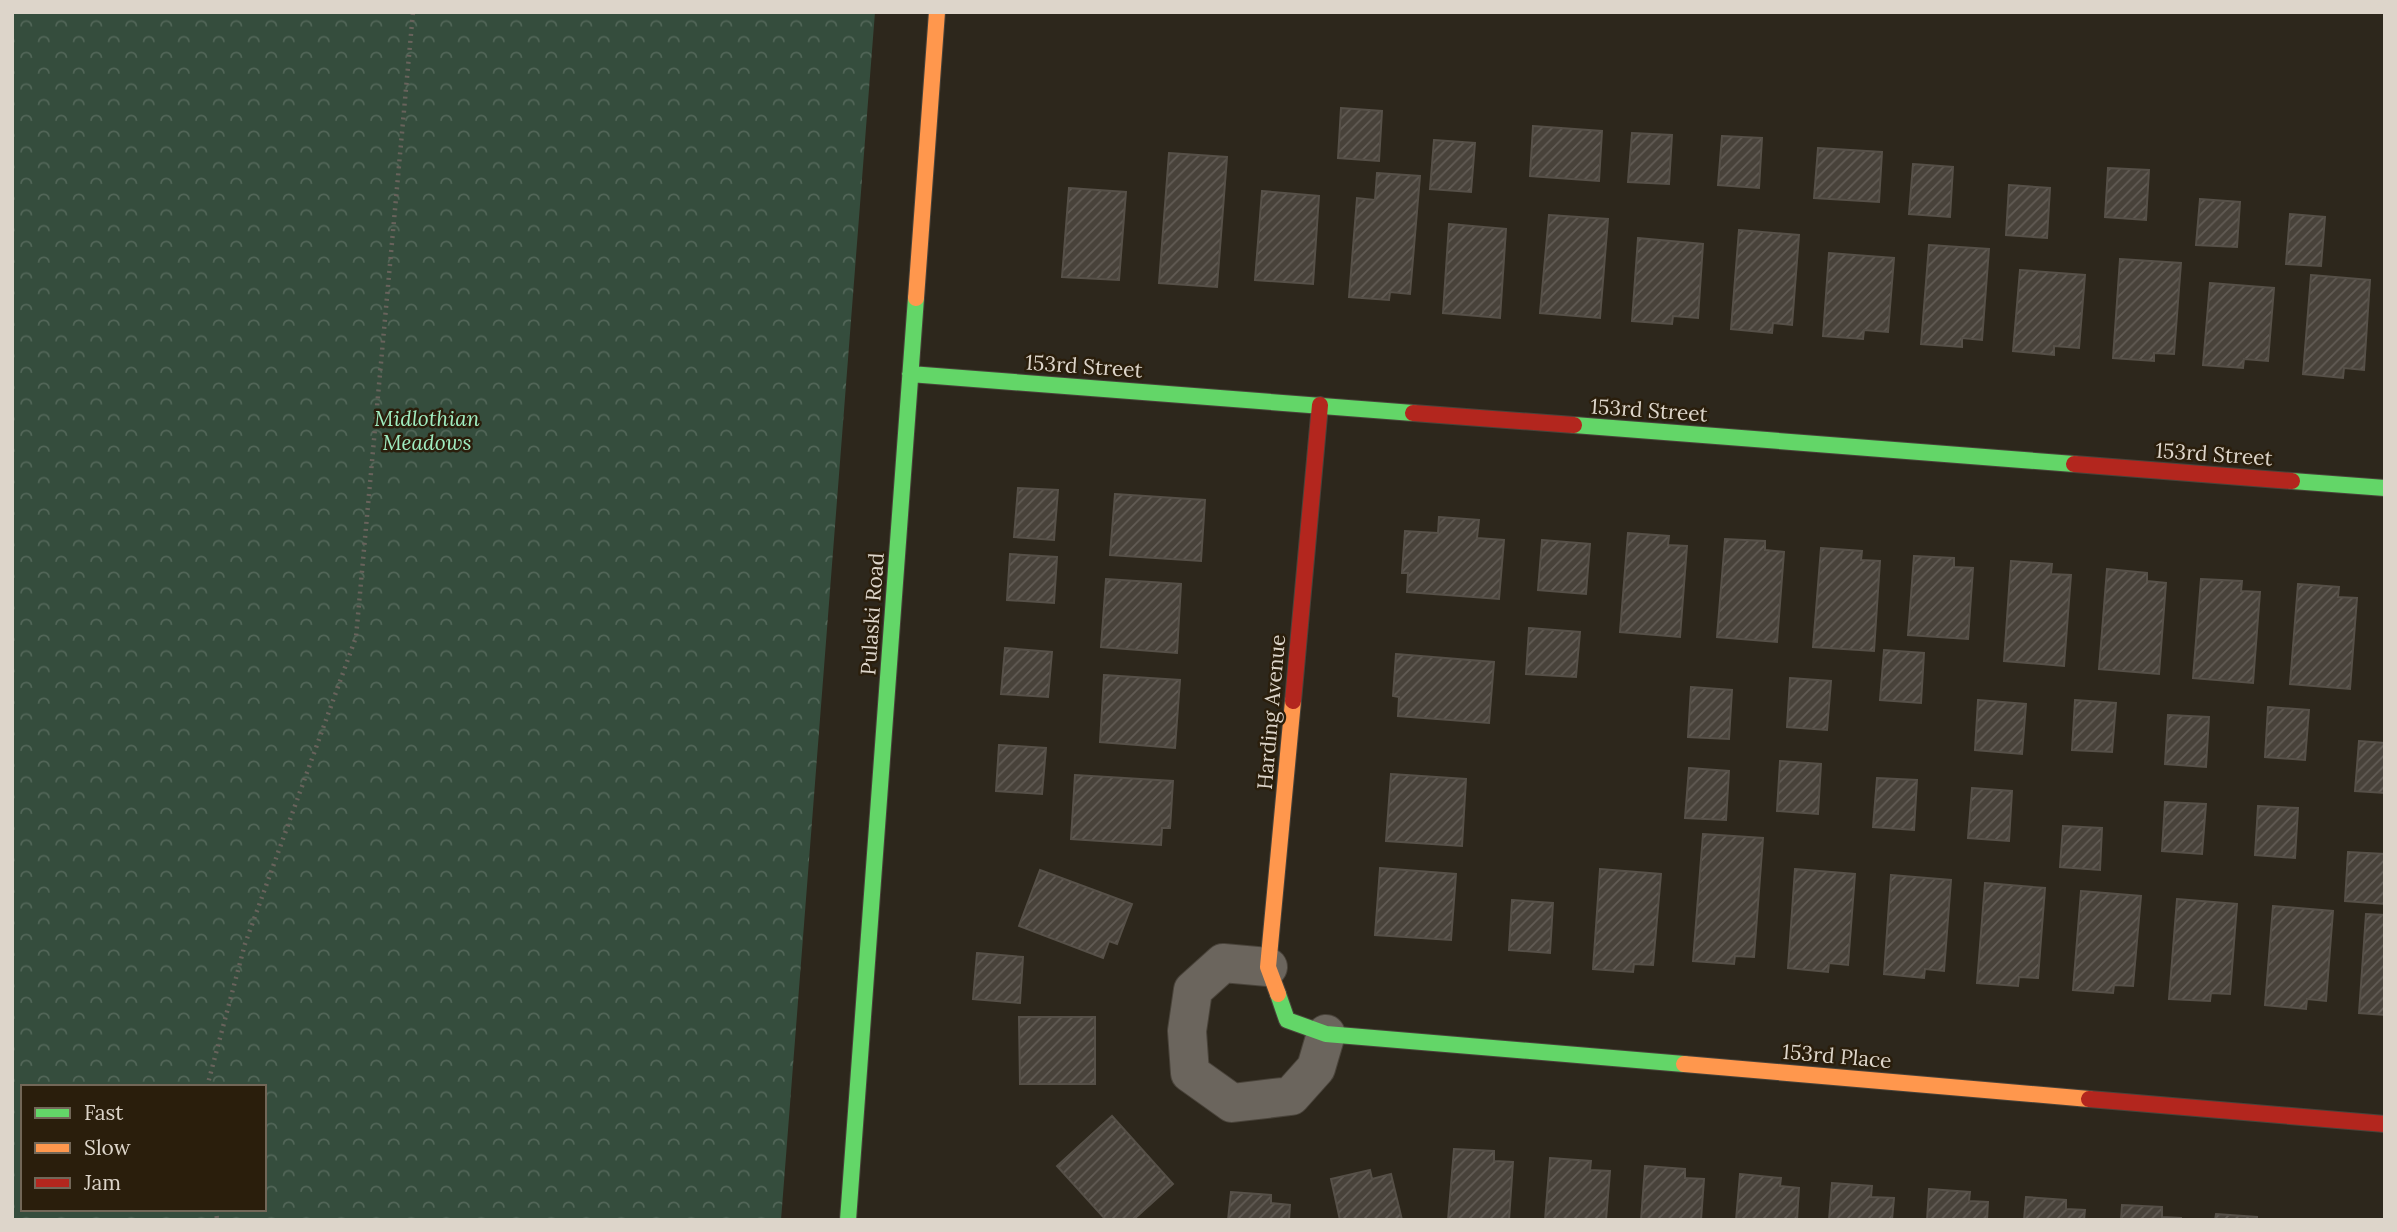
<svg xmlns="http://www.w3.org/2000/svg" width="2397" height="1232" viewBox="0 0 2397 1232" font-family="Lora,serif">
<defs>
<pattern id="park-crowns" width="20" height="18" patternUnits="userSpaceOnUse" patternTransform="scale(1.75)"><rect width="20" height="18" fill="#354d3d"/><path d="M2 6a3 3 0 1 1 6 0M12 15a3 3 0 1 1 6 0" fill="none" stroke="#526658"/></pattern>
<pattern id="building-hatch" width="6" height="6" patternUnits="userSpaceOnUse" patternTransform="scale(1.75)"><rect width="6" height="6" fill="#48423a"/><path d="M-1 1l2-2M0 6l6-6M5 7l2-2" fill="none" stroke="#625c55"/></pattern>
</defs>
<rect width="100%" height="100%" fill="#2d271c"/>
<path fill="url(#park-crowns)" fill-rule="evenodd" d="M12,12H875L781,1220H12ZM23,1087H264V1209H23Z"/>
<path fill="url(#building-hatch)" stroke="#565048" stroke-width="2" d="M1341,108L1382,111L1379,161L1338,158Z
M1533,126L1602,131L1599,181L1530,176Z
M1632,133L1672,135L1669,184L1628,182Z
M1722,136L1762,138L1759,188L1718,185Z
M1434,140L1475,143L1471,192L1430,189Z
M1818,148L1882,152L1879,202L1814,198Z
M1169,153L1227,157L1217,287L1159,283Z
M1913,164L1953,167L1950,217L1909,214Z
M2108,168L2149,170L2146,220L2105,217Z
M1377,173L1420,176L1410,294L1390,292L1389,300L1349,297L1357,198L1375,200Z
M2009,185L2050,188L2047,238L2006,235Z
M1069,188L1126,192L1119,280L1062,277Z
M1262,191L1319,196L1313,284L1255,280Z
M2200,199L2240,202L2237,247L2196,245Z
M2290,214L2325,217L2321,266L2286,264Z
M1549,215L1608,219L1600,318L1540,313Z
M1449,224L1506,229L1500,318L1443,313Z
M1739,230L1799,235L1792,325L1773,323L1772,333L1731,329Z
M1638,238L1703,244L1698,318L1673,316L1672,324L1632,321Z
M1929,245L1989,249L1982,340L1962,338V347L1921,344Z
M1829,253L1894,258L1888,332L1864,330L1863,339L1823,336Z
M2120,259L2181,263L2174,354L2154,353V361L2113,358Z
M2020,270L2085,275L2079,348L2054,346V355L2013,351Z
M2311,275L2370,280L2364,370L2344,368L2343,378L2303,374Z
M2210,283L2274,288L2268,361L2244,359L2243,368L2203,365Z
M1018,488L1058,490L1054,540L1014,537Z
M1115,494L1205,500L1201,561L1110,555Z
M1439,517L1479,520L1477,538L1504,540L1499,599L1407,592L1408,573H1402L1405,531L1438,533Z
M1628,533L1669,536L1668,545L1687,546L1680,637L1620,632Z
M1725,539L1765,541V550L1784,552L1777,642L1717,637Z
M1542,540L1590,544L1586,594L1538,590Z
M1821,548L1862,551L1861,560L1880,561L1874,651L1813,647Z
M1010,554L1057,557L1054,603L1007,600Z
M1914,556L1954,558V567L1973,568L1968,639L1908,635Z
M2011,561L2052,564L2051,574L2071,575L2064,666L2004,661Z
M2107,569L2147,573V581L2166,583L2159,674L2099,669Z
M1106,579L1181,584L1177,653L1101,647Z
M2201,579L2242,581L2241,591L2260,592L2253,683L2193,678Z
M2298,584L2339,587L2338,597L2357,598L2350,689L2290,684Z
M1529,628L1580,632L1576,677L1526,674Z
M1005,648L1052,652L1048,697L1001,694Z
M1884,650L1924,653L1921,703L1880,700Z
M1396,654L1494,662L1489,723L1398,716L1399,697L1393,696Z
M1104,675L1180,680L1175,748L1100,742Z
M1790,678L1831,681L1827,730L1787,727Z
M1691,687L1732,690L1729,739L1688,737Z
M1978,700L2026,704L2022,754L1975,750Z
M2075,700L2116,703L2112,752L2072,750Z
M2268,707L2309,710L2305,760L2265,757Z
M2168,715L2209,717L2206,767L2165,764Z
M2359,741L2385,743V793L2355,791Z
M999,745L1046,748L1042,794L996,791Z
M1780,761L1821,764L1818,814L1777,811Z
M1689,768L1729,771L1726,820L1685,818Z
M1391,774L1466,779L1462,846L1386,841Z
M1075,775L1173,781L1170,828H1162L1161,845L1071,839Z
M1877,778L1917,780L1914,830L1873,827Z
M1972,788L2012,791L2009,841L1968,838Z
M2165,802L2206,804L2202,854L2162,851Z
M2258,806L2298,808L2295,858L2255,855Z
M2063,826L2102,828L2100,870L2060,867Z
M1703,834L1763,838L1754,957L1735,956L1734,964L1693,961Z
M2348,852L2385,854V904L2345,901Z
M1380,868L1456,874L1451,940L1375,935Z
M1600,869L1661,874L1653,965L1634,964L1633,972L1593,969Z
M1795,869L1855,874L1848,965L1829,963L1828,972L1788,968Z
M1040,870L1132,904L1117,944L1109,941L1103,958L1019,926Z
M1891,875L1951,880L1944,971L1925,969L1924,978L1884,974Z
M1985,883L2045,888L2038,978L2019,977L2018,986L1977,983Z
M2081,891L2141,896L2133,986L2114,985L2113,993L2073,990Z
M2177,899L2237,904L2230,994L2211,993L2210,1001L2169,999Z
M1512,900L1553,903L1550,953L1509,950Z
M2273,906L2333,911L2326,1001L2307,999L2306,1009L2265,1005Z
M2366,914L2385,915V1015L2359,1013Z
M977,953L1023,957L1020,1003L973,999Z
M1019,1017H1095V1084H1020Z
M1112,1116L1173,1184L1133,1220H1106L1057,1166Z
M1454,1149L1494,1151V1161L1513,1162L1509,1220H1448Z
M1550,1158L1591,1161L1590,1170L1610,1171L1606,1220H1545Z
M1645,1166L1685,1169V1178L1704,1179L1701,1220H1641Z
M1370,1170L1372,1179L1391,1174L1402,1220H1340L1331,1179Z
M1740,1174L1781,1178L1780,1186L1799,1188L1797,1220H1736Z
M1832,1183L1872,1186L1871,1197L1894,1198L1892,1220H1829Z
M1929,1189L1970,1192L1969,1201L1988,1202L1987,1220H1927Z
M1231,1192L1271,1195V1203L1290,1205L1289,1220H1228Z
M2026,1197L2066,1200V1209L2085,1210L2084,1220H2024Z
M2122,1205L2162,1207V1217L2181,1218V1220H2121Z
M2216,1214L2257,1217V1220H2215Z"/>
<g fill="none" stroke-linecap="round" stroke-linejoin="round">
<g stroke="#49433a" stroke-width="40">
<path id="street" d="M1268,967L1223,963L1193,990L1187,1031L1190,1073L1232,1103L1291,1096L1316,1068L1326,1034"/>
</g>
<g stroke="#49433a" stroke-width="18">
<path id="fast" d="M910,374L1413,413
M1574,425L2074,464
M2292,481L2385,488
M1278,994L1287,1020L1326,1034L1684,1064
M848,1220L916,298"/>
</g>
<g stroke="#49433a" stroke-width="18">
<path id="slow" d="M916,298L937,12
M1278,994L1268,967L1293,701
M1684,1064L2089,1099"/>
</g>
<g stroke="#49433a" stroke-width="18">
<path id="jam" d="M1413,413L1574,425
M2074,464L2292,481
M1293,701L1320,405
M2089,1099L2385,1124"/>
</g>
<path stroke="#68635c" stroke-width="4.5" stroke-dasharray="2 5" stroke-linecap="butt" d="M207,1087L245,944L356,637L413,12
M216,1209L217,1220"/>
<use href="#street" stroke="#6b655d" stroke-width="38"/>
<use href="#fast" stroke="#63d668" stroke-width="16"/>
<use href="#slow" stroke="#ff974d" stroke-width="16"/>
<use href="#jam" stroke="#b3261e" stroke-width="16"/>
</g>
<g text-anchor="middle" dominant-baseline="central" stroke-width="5" stroke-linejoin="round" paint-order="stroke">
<g font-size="21" fill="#ddd5ca" stroke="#2a1e0c">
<text transform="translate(1084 366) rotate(4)">153rd Street</text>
<text transform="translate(1649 410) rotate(4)">153rd Street</text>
<text transform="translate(2214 454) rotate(4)">153rd Street</text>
<text transform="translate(872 614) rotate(-86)">Pulaski Road</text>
<text transform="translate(1271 712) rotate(-85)">Harding Avenue</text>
<text transform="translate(1837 1056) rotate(5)">153rd Place</text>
</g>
<g font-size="21" font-style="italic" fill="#a0edc1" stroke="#2a1e0c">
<text x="427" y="418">Midlothian<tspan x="427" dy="24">Meadows</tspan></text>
</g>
</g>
<rect width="2397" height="1232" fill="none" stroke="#ddd5ca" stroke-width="28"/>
<rect x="21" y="1085" width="245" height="126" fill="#2a1e0c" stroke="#726758" stroke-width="2"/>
<rect x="35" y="1108" width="35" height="10" fill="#63d668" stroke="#726758" stroke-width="2"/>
<text x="84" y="1120" font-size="21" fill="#ddd5ca">Fast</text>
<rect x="35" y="1143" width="35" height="10" fill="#ff974d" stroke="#726758" stroke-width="2"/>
<text x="84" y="1155" font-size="21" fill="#ddd5ca">Slow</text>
<rect x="35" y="1178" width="35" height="10" fill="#b3261e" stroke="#726758" stroke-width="2"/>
<text x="84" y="1190" font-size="21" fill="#ddd5ca">Jam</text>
</svg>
